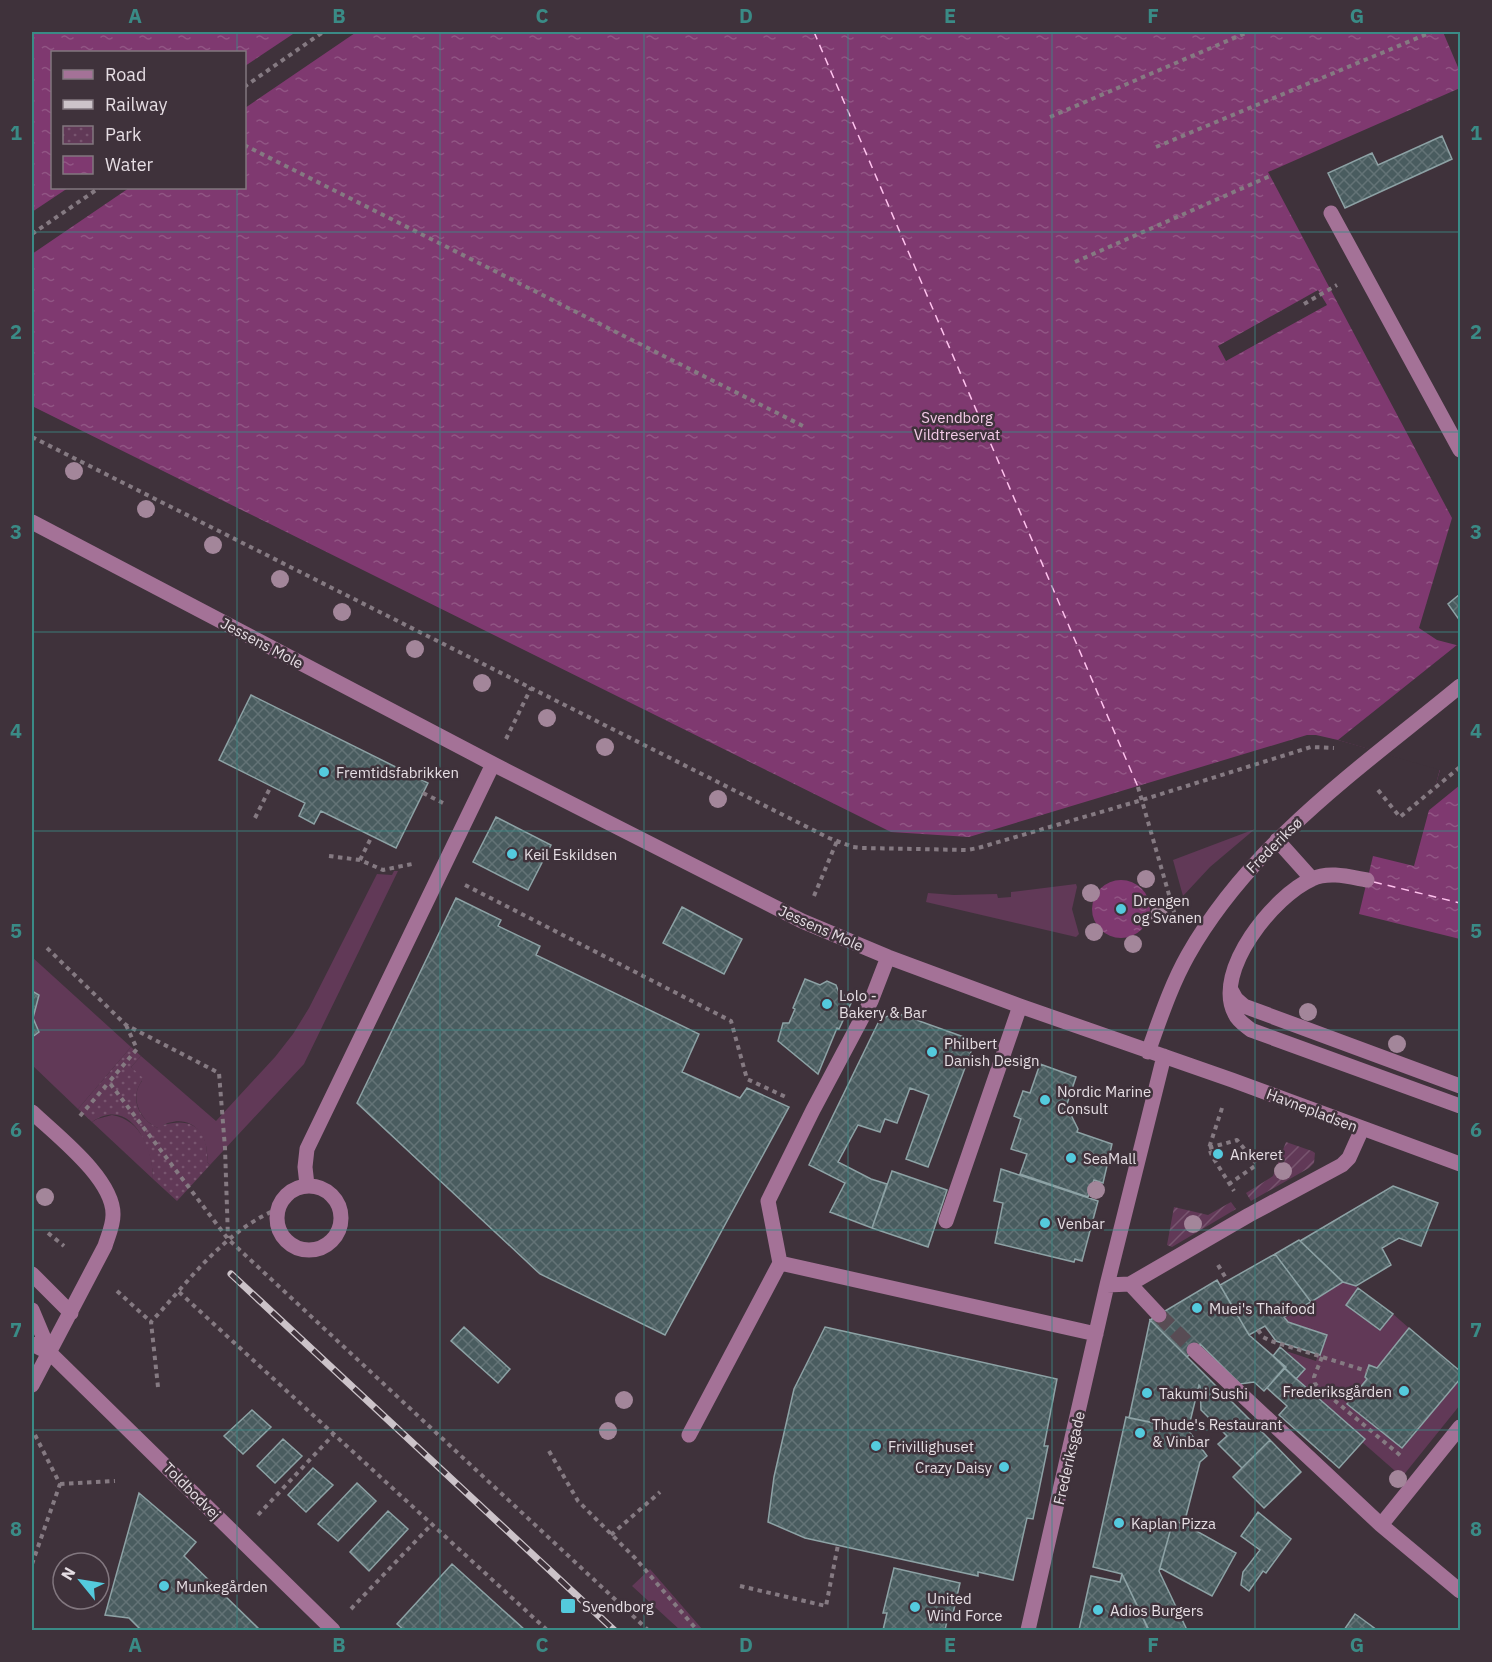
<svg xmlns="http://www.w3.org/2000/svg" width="1492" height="1662" viewBox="0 0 1492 1662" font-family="'IBM Plex Sans',sans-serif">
<defs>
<pattern id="park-dots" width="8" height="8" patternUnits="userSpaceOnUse" patternTransform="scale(1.5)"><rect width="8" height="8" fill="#613957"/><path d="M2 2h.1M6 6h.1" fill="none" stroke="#78556f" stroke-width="1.8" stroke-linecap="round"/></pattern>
<pattern id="garden-furrows" width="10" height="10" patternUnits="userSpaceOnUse" patternTransform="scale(1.5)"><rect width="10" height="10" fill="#613957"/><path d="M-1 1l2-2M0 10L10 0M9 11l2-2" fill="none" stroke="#78556f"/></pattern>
<pattern id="water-ripples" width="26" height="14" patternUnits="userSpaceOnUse" patternTransform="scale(1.5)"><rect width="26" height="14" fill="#7f3970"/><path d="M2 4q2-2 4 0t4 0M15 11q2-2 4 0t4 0" fill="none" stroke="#915584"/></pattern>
<pattern id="building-cross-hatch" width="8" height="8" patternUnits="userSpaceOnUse" patternTransform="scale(1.5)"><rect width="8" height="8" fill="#495c5f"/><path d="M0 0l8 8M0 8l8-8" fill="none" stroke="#637376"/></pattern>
</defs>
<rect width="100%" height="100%" fill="#3f323b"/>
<path fill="#613957" d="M1255,829L1210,867L1183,896L1173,860Z
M394,871H398L304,1064L210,1165L207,1162C210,1131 187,1110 158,1128C140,1121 129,1097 142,1081L131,1067L141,1056L216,1121L275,1057L293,1034L309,1008L377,874L392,875Z
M1076,884L1077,887L1072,909L1079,934L1076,937L926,902L928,893L954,895L997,894L998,898L1011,897V892Z
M32,957L131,1047L78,1109L32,1065V1037L39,1032L33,1018L39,995L32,990Z
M112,1115C142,1120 153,1152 153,1179L92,1122L97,1119Z
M1343,1282L1356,1286L1358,1288L1347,1305L1380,1330L1393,1314L1409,1328L1377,1368L1369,1365L1365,1377L1367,1379L1347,1404L1402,1448L1460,1379V1405L1402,1477L1362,1442L1365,1439L1296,1379L1305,1369L1286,1351L1316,1361L1318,1355H1321L1326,1335L1288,1322L1284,1317Z
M650,1569L703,1630H680L632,1586Z"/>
<path fill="url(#park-dots)" d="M131,1047L141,1056L131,1067L143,1078C141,1083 138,1086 137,1091C133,1107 144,1122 158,1128V1124L161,1123L163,1125C194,1116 209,1131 207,1162L210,1165L177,1201L153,1179C153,1148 131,1095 92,1122L78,1109Z"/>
<path fill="url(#garden-furrows)" d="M1286,1142L1312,1151L1315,1153L1314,1163L1309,1168L1251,1201L1246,1193L1273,1176Z
M1231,1202L1236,1209L1172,1247L1167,1245L1174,1207L1208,1215Z"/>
<path fill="url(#water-ripples)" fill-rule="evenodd" d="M32,32H1443L1460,72V88L1268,172L1452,518L1419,628L1437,640L1460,646V939L1359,914L1373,856L1414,866L1440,769L1338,740L1316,735H1307L969,837L891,832L32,406ZM52,52H244V188H52Z
M1092 909a29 29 0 1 1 58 0a29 29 0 1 1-58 0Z"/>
<path fill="#3f323b" d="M296,32H353L355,33L245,108V66Z
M68,188H129L32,254V212Z
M1318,290L1327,305L1226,361L1218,346Z
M1457,645L1460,646V785L1428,811L1440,770L1338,740Z"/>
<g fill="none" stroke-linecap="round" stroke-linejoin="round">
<path stroke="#ffc2ee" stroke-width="1.5" stroke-dasharray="8 6" stroke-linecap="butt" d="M814,32L1138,787
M1374,882L1460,903"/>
</g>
<path fill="url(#building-cross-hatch)" stroke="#8da2a5" stroke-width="1.5" d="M1442,136L1452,159L1345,208L1328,173L1372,153L1378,165Z
M1460,594V621L1448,604Z
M251,695L428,783L396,848L321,811L314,824L299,816L305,803L219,760Z
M496,817L551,845L528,890L473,862Z
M456,898L501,920L498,926L540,946L536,955L699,1034L682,1072L740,1098L747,1088L789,1107L665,1335L540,1274L357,1103Z
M682,907L742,939L724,974L663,943Z
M805,979L820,985L827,981L836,985L839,993L853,999L839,1029L837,1028L818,1074L778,1041L783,1023H789L795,1009L793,1008Z
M32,991L39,995L33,1018L39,1032L32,1037Z
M897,1013L975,1041L928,1167L906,1159L929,1095L910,1088L897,1123L885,1119L880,1132L858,1125L838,1162L871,1179L887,1184L872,1228L830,1212L845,1183L809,1165L880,1019Z
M1040,1064L1076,1077L1065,1110L1069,1111L1078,1129L1077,1132L1112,1144L1103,1183L1094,1180L1088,1197L1020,1174L1027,1154L1011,1149L1021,1119L1014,1116L1023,1091L1030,1093Z
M1001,1169L1098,1201L1082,1261L1075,1259L1074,1262L995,1243L1003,1203L994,1201Z
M892,1171L947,1190L928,1247L872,1228Z
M1393,1186L1438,1203L1421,1246L1399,1238L1382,1248L1391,1265L1356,1286L1343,1282L1300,1241Z
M1299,1240L1343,1282L1311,1302L1275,1254Z
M1275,1254L1311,1302L1284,1317L1288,1322L1327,1335L1320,1355L1276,1341L1265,1326L1249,1335L1220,1285Z
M1217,1280L1249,1335L1286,1367L1264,1391L1254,1382L1240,1384L1200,1344L1187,1357L1150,1320Z
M1358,1288L1393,1314L1380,1330L1346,1305Z
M1150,1320L1270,1440L1242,1468L1218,1444L1227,1436L1201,1410L1200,1386L1199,1385L1188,1430L1129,1418Z
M464,1327L510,1369L498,1383L451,1341Z
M825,1327L1057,1379L1044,1446H1048L1033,1519L1027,1518L1013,1580L978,1572V1576L805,1538L768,1522L774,1477L794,1389Z
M1409,1328L1460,1371V1379L1402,1448L1347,1404L1367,1379L1365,1377L1369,1365L1377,1368Z
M1280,1347L1305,1369L1296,1379L1273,1356Z
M1284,1368L1365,1439L1339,1468L1279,1415L1287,1406L1267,1388Z
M252,1410L271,1427L243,1454L224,1436Z
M1126,1417L1188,1430L1207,1456L1200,1462L1184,1524L1173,1521L1159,1571L1187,1630H1149L1122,1574L1093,1567Z
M283,1439L302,1456L275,1483L257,1466Z
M1270,1440L1301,1472L1264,1508L1233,1477Z
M313,1468L333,1485L306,1512L288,1495Z
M357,1483L376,1501L338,1541L318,1524Z
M139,1493L196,1542L184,1556L260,1630H141L129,1618L105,1615Z
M388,1511L408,1529L369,1571L350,1552Z
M1258,1512L1291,1539L1266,1573L1263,1571L1249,1591L1241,1585L1243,1572L1260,1550L1241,1536Z
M1173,1521L1184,1524L1236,1553L1212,1596L1160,1568Z
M452,1564L525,1630H404L397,1624Z
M894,1568L960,1583L951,1622L947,1621L945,1630H883L887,1613H883Z
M1122,1574L1147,1627V1630H1079L1091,1576L1120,1582Z
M1355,1614L1358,1616L1377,1630H1344Z"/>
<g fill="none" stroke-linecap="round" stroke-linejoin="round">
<path stroke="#584c54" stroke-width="15" stroke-dasharray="15 8" stroke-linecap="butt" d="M1159,1315L1194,1350"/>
<path stroke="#857a82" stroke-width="4" stroke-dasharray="4.5 4.5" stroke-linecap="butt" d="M244,87L323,32
M1050,117L1248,32
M244,145L803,426
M1156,147L1432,32
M32,234L99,188
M1075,262L1270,176
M1304,304L1337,285
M32,437L829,838L853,847L862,848L967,850L978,848L1142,800L1311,747L1334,748
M506,739L531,688
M1138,787L1176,919
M1378,790L1400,817L1460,767
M423,793L443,803
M255,818L271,786
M329,856L360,860L383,870L412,864
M360,860L372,836
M465,885L731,1021L747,1079L788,1098
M814,896L837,841
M47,948L126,1025L219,1073L225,1148L228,1238
M126,1025L137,1049L109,1082L228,1239L648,1630
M1222,1108L1209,1148L1212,1156L1234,1191
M80,1116L109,1082
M1209,1148L1237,1140L1256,1163L1255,1166L1229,1184
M48,1233L64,1246
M1218,1265L1227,1280
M117,1291L151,1322
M179,1292L547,1630
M1258,1330L1263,1337L1271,1341L1367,1371
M1322,1357L1314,1377L1315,1384L1401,1456
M158,1387L151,1322C189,1281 225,1230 278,1209
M35,1435L60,1484
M549,1451L578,1501L635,1558L697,1630
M60,1484L115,1481
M258,1515L333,1435
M611,1535L660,1492
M32,1564L60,1484
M740,1586L826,1606L838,1545
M351,1609L431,1525"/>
<path stroke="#a47297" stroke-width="15" d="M1331,213L1460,450
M32,522L493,764L802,921L888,957L1020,1006L1232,1080L1460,1164
M1277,840L1312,879
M1367,880C1350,877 1329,871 1312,879C1275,895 1212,971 1235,1014C1238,1021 1245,1025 1251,1030L1460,1106
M1231,990L1236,999L1244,1006L1460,1086
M1148,1052C1160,1019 1171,985 1188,955C1252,842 1362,767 1460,686
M32,1112C56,1135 114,1179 113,1215C113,1226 108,1236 105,1246L32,1385
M307,1185L305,1167L307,1149L493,764
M277 1218a32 32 0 1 1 64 0a32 32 0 1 1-64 0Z
M946,1221L1020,1006
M780,1263L768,1201L813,1110L871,1001L888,957
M32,1274L71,1313
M1130,1284L1159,1315
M1107,1285L1130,1284L1249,1215L1342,1165L1349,1158L1362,1129
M32,1310L50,1353
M32,1344L50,1353L333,1630
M1194,1350L1381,1525
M1460,1427L1381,1525L1460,1591
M689,1435L780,1263L1096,1334
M1028,1630L1107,1285L1164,1056"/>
<g stroke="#ccc3c9" stroke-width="7">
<path id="rail" d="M231,1274L614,1630"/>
</g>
<use href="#rail" stroke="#3f323b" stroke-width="4.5" stroke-dasharray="14" stroke-linecap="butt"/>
</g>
<g fill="#a3869a">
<circle cx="74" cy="471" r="9"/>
<circle cx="146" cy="509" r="9"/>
<circle cx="213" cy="545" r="9"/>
<circle cx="280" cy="579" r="9"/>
<circle cx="342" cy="612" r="9"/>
<circle cx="415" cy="649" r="9"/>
<circle cx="482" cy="683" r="9"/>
<circle cx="547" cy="718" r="9"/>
<circle cx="605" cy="747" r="9"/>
<circle cx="718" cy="799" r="9"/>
<circle cx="1146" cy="879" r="9"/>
<circle cx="1091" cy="893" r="9"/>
<circle cx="1159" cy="915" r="9"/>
<circle cx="1094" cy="932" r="9"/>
<circle cx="1133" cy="944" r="9"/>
<circle cx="1308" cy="1012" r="9"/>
<circle cx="1397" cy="1044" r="9"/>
<circle cx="1283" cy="1171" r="9"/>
<circle cx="1096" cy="1190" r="9"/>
<circle cx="45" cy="1197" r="9"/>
<circle cx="1193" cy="1224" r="9"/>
<circle cx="624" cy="1400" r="9"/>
<circle cx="608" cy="1431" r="9"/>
<circle cx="1398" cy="1479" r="9"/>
</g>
<path fill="none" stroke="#3a8b86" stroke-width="1.5" stroke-opacity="0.55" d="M237,32V52M440,32V1630M644,32V1630M848,32V1630M1052,32V1630M1255,32V1630M237,188V1630M32,232H1460M32,432H1460M32,632H1460M32,831H1460M32,1030H1460M32,1230H1460M32,1430H1460"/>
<g fill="#54cadd" stroke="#3f323b" stroke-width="2">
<circle cx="324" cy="772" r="6"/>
<circle cx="512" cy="854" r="6"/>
<circle cx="1121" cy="909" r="6"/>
<circle cx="827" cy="1004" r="6"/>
<circle cx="932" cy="1052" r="6"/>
<circle cx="1045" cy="1100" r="6"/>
<circle cx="1218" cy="1154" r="6"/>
<circle cx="1071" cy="1158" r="6"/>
<circle cx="1045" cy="1223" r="6"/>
<circle cx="1197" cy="1308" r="6"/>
<circle cx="1404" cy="1391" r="6"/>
<circle cx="1147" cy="1393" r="6"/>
<circle cx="1140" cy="1433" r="6"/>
<circle cx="876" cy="1446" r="6"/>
<circle cx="1004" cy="1467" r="6"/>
<circle cx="1119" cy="1523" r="6"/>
<circle cx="164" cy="1586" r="6"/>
<rect x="560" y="1598" width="16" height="16" rx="3"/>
<circle cx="915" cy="1607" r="6"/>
<circle cx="1098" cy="1610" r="6"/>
</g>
<g text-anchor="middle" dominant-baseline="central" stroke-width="5" stroke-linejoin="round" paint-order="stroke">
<g font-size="15" fill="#f4cbe8" stroke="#3f323b">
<text x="957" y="417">Svendborg<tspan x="957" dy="17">Vildtreservat</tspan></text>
</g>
<g font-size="15" fill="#e6dee4" stroke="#3f323b">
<text transform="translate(262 643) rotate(28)">Jessens Mole</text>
<text transform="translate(1274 845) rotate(-45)">Frederiksø</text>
<text transform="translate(821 928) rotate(24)">Jessens Mole</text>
<text transform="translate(1312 1110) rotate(21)">Havnepladsen</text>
<text transform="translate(1069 1458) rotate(-77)">Frederiksgade</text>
<text transform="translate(192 1491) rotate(45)">Toldbodvej</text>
</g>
<g font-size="15" fill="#e6dee4" stroke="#3f323b" text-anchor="start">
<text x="336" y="772">Fremtidsfabrikken</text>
<text x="524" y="854">Keil Eskildsen</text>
<text x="1133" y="900">Drengen<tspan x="1133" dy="17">og Svanen</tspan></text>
<text x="839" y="995">Lolo -<tspan x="839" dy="17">Bakery &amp; Bar</tspan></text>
<text x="944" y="1043">Philbert<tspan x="944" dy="17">Danish Design</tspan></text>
<text x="1057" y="1091">Nordic Marine<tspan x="1057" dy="17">Consult</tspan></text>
<text x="1230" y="1154">Ankeret</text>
<text x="1083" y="1158">SeaMall</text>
<text x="1057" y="1223">Venbar</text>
<text x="1209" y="1308">Muei's Thaifood</text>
<text x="1392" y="1391" text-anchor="end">Frederiksgården</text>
<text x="1159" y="1393">Takumi Sushi</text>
<text x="1152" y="1424">Thude's Restaurant<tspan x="1152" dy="17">&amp; Vinbar</tspan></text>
<text x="888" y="1446">Frivillighuset</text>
<text x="992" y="1467" text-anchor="end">Crazy Daisy</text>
<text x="1131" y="1523">Kaplan Pizza</text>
<text x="176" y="1586">Munkegården</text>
<text x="927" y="1598">United<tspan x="927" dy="17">Wind Force</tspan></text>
<text x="582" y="1606">Svendborg</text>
<text x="1110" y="1610">Adios Burgers</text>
</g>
</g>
<rect width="1492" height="1662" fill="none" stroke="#3f323b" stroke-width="66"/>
<rect x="51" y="51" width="195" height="138" fill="#3f323b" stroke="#82777f" stroke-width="1.5"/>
<rect x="63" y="70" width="30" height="9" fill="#a47297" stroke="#82777f" stroke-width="1.5"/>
<text x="105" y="81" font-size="18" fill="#e6dee4">Road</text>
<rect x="63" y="100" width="30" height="9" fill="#ccc3c9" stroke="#82777f" stroke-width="1.5"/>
<text x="105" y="111" font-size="18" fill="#e6dee4">Railway</text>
<rect x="63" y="126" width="30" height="18" fill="url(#park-dots)" stroke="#82777f" stroke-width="1.5"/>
<text x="105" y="141" font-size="18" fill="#e6dee4">Park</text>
<rect x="63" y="156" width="30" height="18" fill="url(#water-ripples)" stroke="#82777f" stroke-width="1.5"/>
<text x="105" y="171" font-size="18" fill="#e6dee4">Water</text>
<g transform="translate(81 1581) rotate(300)"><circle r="28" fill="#3f323b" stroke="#82777f" stroke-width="1.5"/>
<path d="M0-4.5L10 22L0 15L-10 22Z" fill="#54cadd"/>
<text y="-9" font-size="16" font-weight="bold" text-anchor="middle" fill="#e6dee4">N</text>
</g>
<rect x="33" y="33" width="1426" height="1596" fill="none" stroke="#3a8b86" stroke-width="2"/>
<g font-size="20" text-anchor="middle" font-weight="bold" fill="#3a8b86">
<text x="135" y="23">A</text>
<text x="339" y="23">B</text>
<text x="542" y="23">C</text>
<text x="746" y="23">D</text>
<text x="950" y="23">E</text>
<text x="1153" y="23">F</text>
<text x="1357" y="23">G</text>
<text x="16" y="140">1</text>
<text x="1476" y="140">1</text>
<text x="16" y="339">2</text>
<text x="1476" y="339">2</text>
<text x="16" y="539">3</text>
<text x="1476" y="539">3</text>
<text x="16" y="738">4</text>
<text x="1476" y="738">4</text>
<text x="16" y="938">5</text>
<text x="1476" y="938">5</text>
<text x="16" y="1137">6</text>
<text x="1476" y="1137">6</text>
<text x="16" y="1337">7</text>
<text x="1476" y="1337">7</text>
<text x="16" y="1536">8</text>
<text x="1476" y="1536">8</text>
<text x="135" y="1652">A</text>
<text x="339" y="1652">B</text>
<text x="542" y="1652">C</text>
<text x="746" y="1652">D</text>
<text x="950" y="1652">E</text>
<text x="1153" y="1652">F</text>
<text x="1357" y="1652">G</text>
</g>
</svg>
